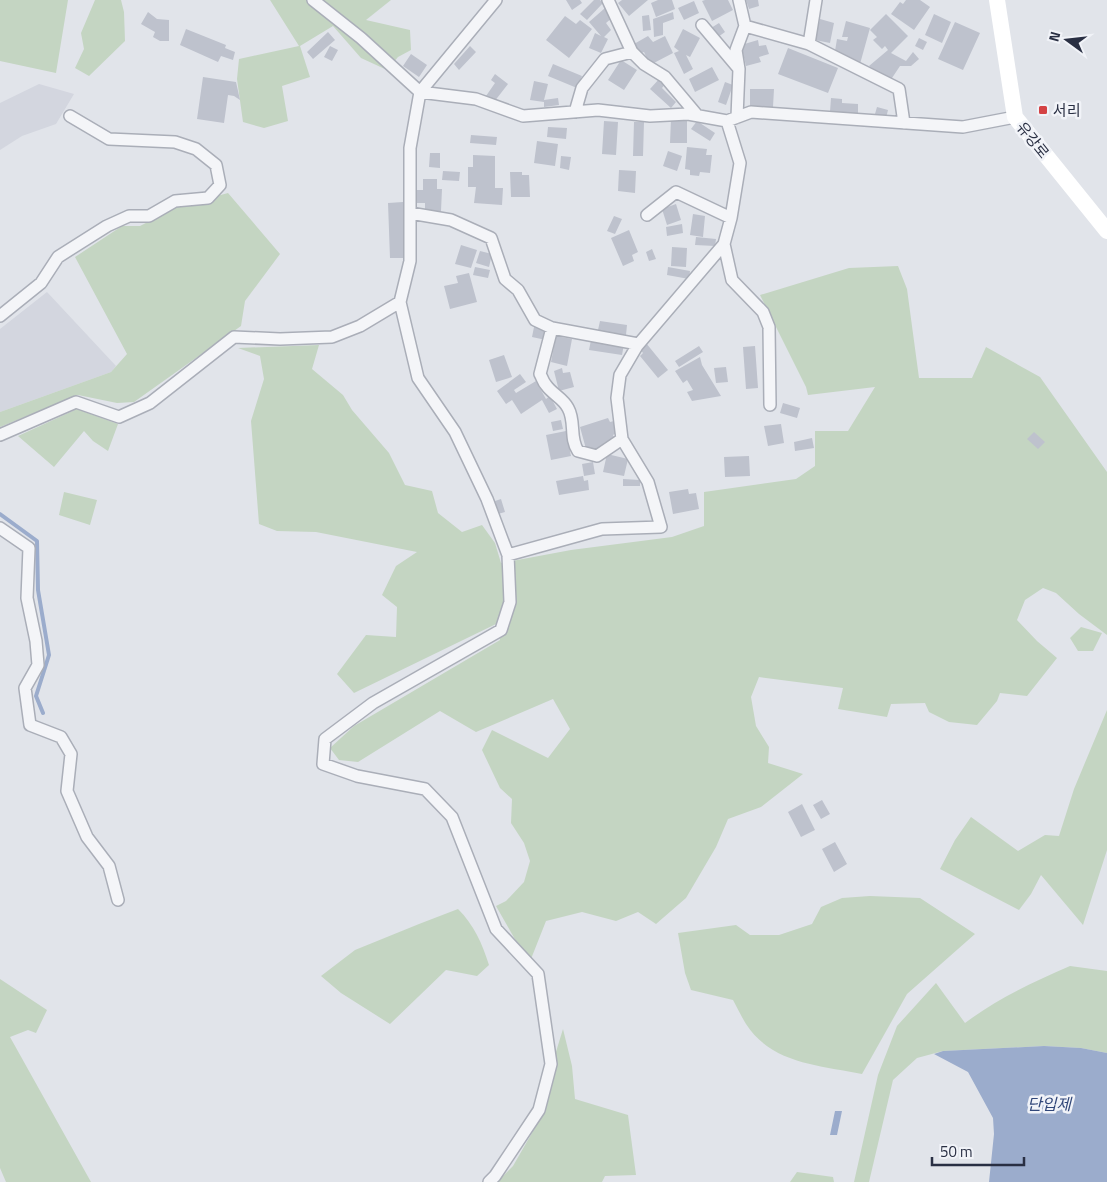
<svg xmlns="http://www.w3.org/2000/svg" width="1107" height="1182" font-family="'Titillium Web','Noto Sans KR',sans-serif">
	<rect width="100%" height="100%" fill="#e1e4ea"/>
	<path fill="#d3d6df" d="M39,84l35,10 -18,30 -34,12 -22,14v-47z
		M47,292l69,74 -5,6 -111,40v-83z"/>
	<path fill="#c4d5c2" d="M0,0h68l-12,73 -56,-12z
		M95,0h26l3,12 1,29 -36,35 -14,-8 9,-19 -3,-16z
		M270,0h121l-25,20 44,10 1,20 -13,7 -11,13 -26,-12 -28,-32 -33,20 10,31 -28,9 6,35 -24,7 -21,-6 -6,-43 2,-20 60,-13z
		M228,193l52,61 -35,47 -4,25 -107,76 -17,1 -39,-8 -78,32v-15l111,-40 16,-18 -52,-97 47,-31h18l37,-19z
		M898,266l9,23 12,89h53l14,-31 54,30 67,95v163l-28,-21 -23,-21 -13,-5 -18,12 -8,20 20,21 20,17 -30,38 -27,-3 -3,8 -20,24 -28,-3 -20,-10 -4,-9 -34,1 -4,13 -49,-8 5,-21 -84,-11 -8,20 5,29 13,21 -1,16 35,11 -42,33 -33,12 -12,28 -30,51 -30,26 -18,-12 -22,9 -34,-9 -36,9 -17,43 -33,-58 10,-5 18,-19 6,-21 -6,-18 -13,-20 1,-24 -12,-11 -18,-38 10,-20 56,28 22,-29 -17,-30 -77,33 -36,-21 -82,51 -19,-2 -9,-12 24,-22 146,-86 -4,-16 -142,69 -17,-19 29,-39 30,2 1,-30 -15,-12 14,-29 21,-14 -101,-20 -39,-1 -18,-7 -8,-103 13,-42 -4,-23 -22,-8 81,-3 -7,24 31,26 9,15 37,43 16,32 27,6 6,22 24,19 20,-7 13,18 6,20 70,-13 101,-13 32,-11v-34l92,-13 19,-13v-35h33l27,-44 -67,8 -2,-8 -46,-92 89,-27z
		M77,409l41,15 -10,27 -15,-10 -9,-10 -30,36 -36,-31z
		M64,492l33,8 -7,25 -31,-10z
		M1081,627l21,6 -9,18h-15l-8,-13z
		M1107,710v140l-24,75 -42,-50 -10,19 -12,16 -79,-41 15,-29 16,-23 47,34 27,-16 14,1 15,-47z
		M870,896l50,2 55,36 -68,60 -45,80c-43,-9 -90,-10 -116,-50 -5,-8 -9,-17 -13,-24l-42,-10 -6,-17 -7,-40 58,-8 14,10h29l33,-11 9,-17 21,-9z
		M458,909c16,16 24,34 31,56l-12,11 -31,-6 -56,54 -49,-31 -20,-17 34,-26 64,-26z
		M1070,966l37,5v82l-26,-5 -37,-2 -101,5 -26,7 -24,22 -24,102h-15l24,-107 19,-49 39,-43 29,40c32,-24 68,-41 105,-57z
		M0,979l47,31 -11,23 -8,-3 -18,7 81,145h-85l-6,-14z
		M563,1029l9,37 3,33 53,16 8,60 -31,1 -3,6h-105l16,-16 31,-54 11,-57z
		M797,1172l36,5 1,5h-44z"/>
	<path fill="#9baccc" d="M1044,1046l37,2 26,5v129h-118l5,-48 -1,-16 -25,-46 -34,-18 9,-3z
		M835,1111h7l-5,24h-7z"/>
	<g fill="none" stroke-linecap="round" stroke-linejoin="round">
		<path stroke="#9baccc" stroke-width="4" d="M0,514l37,27 1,49 11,65 -13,41 7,17"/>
	</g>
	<path fill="#bec2cd" d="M566,0h14l2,3 -10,7z
		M594,0h6l3,3 -16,17 -7,-6z
		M622,0h26l-19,16 -11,-13z
		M658,0h14l3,9 -19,8 -5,-14z
		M705,0h23l5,10 -21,11 -10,-20z
		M746,0h12l1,6 -10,3z
		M906,0h14l10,7 -16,23 -23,-16 9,-12 3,2z
		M694,1l5,12 -15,7 -6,-12z
		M605,8l8,9 -7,6 5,7 -7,7 4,2 -7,14 -12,-5 6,-15 6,3 -12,-14z
		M148,12l9,7 12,1v21h-9l-7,-4 2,-5 -14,-8z
		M673,12l1,7 -11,4v12l-9,2 -1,-18z
		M886,14l22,22 -17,17 15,8 7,-9 6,7 -8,7h-11l-10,15 -21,-15 19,-16 -3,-4 -3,3 -9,-9 4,-3 -7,-7z
		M934,14l17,8 -9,21 -17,-8z
		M649,15l2,15 -8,1 -1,-15z
		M565,16l11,8 4,-4 12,9 -23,29 -23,-18z
		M820,19l14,4 -4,20 -15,-3z
		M846,21l24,7 -10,36 -25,-13 2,-12 10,2 1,-4h-6z
		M955,22l25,11 -17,37 -25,-11z
		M719,23l6,9 -7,5 -7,-9z
		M186,29l40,16 -1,3 10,4 -2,8 -12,-4 -3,6 -38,-17z
		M683,29l17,9 -10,19 -4,-2 7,14 -9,5 -10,-21 5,-2 -5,-4z
		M328,32l7,8 -22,19 -6,-7z
		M648,36l5,6 12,-6 8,17 -23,12 -6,-13 -5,2 -5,-10z
		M919,38l8,4 -4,8 -8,-4z
		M758,40l1,6 7,-1 3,9 -10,3 2,5 -15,4 -5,-21z
		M330,46l8,4 -6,11 -8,-4z
		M470,46l6,6 -17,18 -5,-6z
		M788,48l50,20 -10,25 -50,-19z
		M411,54l16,11 -8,12 -16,-11z
		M621,60l16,10 -13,20 -16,-10z
		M553,64l29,12 -5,12 -29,-12z
		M712,67l7,13 -24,12 -6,-13z
		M495,74l13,10 -14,18 -8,-6 9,-13 -4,-3z
		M203,77l33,5 4,18 -6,-4 -6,-1 -4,28 -27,-4z
		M660,78l5,6 -3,4 14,14 -5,6 -21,-19z
		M534,81l14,3 -4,16 14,-2 1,7 -15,2v-5l-14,-2z
		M725,82l8,3 -7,20 -8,-3z
		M750,89h24l-1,18h-23z
		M831,98l11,1v4l16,1v10l-28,-2z
		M877,107l11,3 -2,8 -11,-4z
		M671,119l16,1v23h-17z
		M604,121l14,1 -2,33 -14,-1z
		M697,121l18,12 -5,8 -19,-12z
		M634,122h10l-1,34h-10z
		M548,127l19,1 -1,11 -19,-2z
		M471,135l26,2 -1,8 -26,-2z
		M537,141l21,3 -3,22 -21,-3z
		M687,147l20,2 -1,6h6l-2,18 -10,-1 -1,4 -9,-1v-5l-5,-1z
		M668,151l14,5 -5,15 -14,-5z
		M430,153h10v15l-11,-1z
		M473,155l22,1v32h8l-1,17 -28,-2 2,-16h-8v-20h5z
		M561,156l10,1 -2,13 -9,-2z
		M619,170l17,1 -1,22 -17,-2z
		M443,171l17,1 -1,9 -17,-1z
		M510,172h12v3h7l1,22h-19z
		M423,179h14v10h5l-1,22h-16v-8h-10v-13h8z
		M403,202l2,56h-15l-2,-55z
		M676,204l5,16 -14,5 -5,-16z
		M693,214l12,2 -2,21 -13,-2z
		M614,216l8,3 -7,15 -8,-3z
		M682,224l1,9 -16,3 -1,-9z
		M629,230l9,22 -6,3 2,6 -11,5 -12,-28z
		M696,237l20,2 -1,7 -20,-1z
		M461,245l16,5 -6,18 -16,-4z
		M672,247l15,1 -1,19 -15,-1z
		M652,249l4,10 -7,2 -3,-9z
		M480,251l12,3 -3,13 -13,-4z
		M475,267l15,3 -2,8 -15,-3z
		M668,267l22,4 -1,8 -22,-4z
		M469,273l8,29 -27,7 -6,-23 14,-3 -2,-7z
		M600,321l27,4 -1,10 -28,-5z
		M534,327l14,2 -2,11 -14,-3z
		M556,336l16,3 -5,27 -16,-4z
		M591,340l33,4 -2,11 -33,-5z
		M646,343l22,27 -10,8 -18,-22 3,-3 -4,-5z
		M699,346l4,6 -24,15 -4,-6z
		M755,346l3,42 -12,1 -3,-42z
		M504,355l8,22 -16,5 -7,-22z
		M700,357l2,8 19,31 -29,5 -5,-9 6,-2 -6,-10 -4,3 -8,-12z
		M726,367l2,15 -12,1 -2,-15z
		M562,368l1,5 7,-1 4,15 -15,4 -5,-20z
		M520,374l6,8 -12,8 2,3 20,-12 10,18 4,-3 7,13 -8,4 -7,-13 -21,14 -9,-14 -6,4 -9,-13z
		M783,403l17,5 -3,10 -17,-5z
		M608,418l2,4 4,-1 4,11 -5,3 2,5 -11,3 1,3 -8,5 -11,-2 -6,-22z
		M561,420l2,9 -10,2 -2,-9z
		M781,424l3,19 -16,3 -4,-20z
		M566,431l5,25 -20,4 -5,-25z
		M1034,432l11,10 -7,7 -11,-10z
		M812,438l2,10 -19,3 -1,-9z
		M607,454l21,5 -4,17 -21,-4z
		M749,456l1,20 -25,1 -1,-20z
		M593,462l2,12 -11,2 -2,-12z
		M583,476l1,5 4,-1 1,10 -30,5 -3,-14z
		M623,479l17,1v6h-17z
		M688,489l1,5 7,-1 3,16 -26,5 -4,-22z
		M501,499l4,13 -7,2 -3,-13z
		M822,800l8,14 -9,5 -8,-14z
		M802,804l13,26 -14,7 -13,-25z
		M835,842l12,22 -13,8 -12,-23z"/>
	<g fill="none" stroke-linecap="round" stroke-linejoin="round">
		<defs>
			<path id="minor" d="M313,0l48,38 59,54 56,7 47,17 75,-6 52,6 38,-2 39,7 24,-9 212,15 52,-10
				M496,0l-76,92 -10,56v65l41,7 40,18 14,41 13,11 17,30 17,8 86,16
				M608,0l24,52 12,12 21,13 32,38
				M739,0l6,26 -9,24 3,19
				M816,0l-7,44 90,45 5,34
				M702,25l37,44 -2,48
				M745,26l64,18
				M575,112l7,-24 23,-29 27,-7
				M727,121l13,42 -9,55 -7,26 8,36 31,32 6,15 1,78
				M410,213v48l-10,41 18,76 37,54 32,67 21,56 94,-26 59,-2 -13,-45 -26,-43
				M647,215l29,-23 55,26
				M0,316l41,-33 17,-26 49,-31 22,-10h20l26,-15 33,-3 12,-13 -4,-20 -20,-16 -21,-7 -66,-3 -39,-23
				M552,328l-12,46c2,3 3,8 6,11 6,9 17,13 22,23 8,14 1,30 10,43l19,5 25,-17 -5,-41 3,-23 17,-29 87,-102
				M0,435l76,-33 43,15 31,-14 84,-66 46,2 52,-2 28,-11 40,-24
				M0,528l29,20 -2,50 9,43 2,24 -13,23 5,37 31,12 10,17 -4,37 20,46 22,29 9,34
				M489,1182l6,-6 44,-66 12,-46 -13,-90 -42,-45 -44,-112 -27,-28 -68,-13 -34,-12 2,-25 48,-36 128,-73 9,-28 -2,-47"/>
		</defs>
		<use href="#minor" stroke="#aaaeb8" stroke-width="14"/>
		<use href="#minor" stroke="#f4f5f8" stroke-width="11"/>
		<path stroke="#fff" stroke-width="16" d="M997,0l18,117 92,114"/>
	</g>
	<rect fill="#d44244" stroke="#f1f3f8" stroke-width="2" x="1038" y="105" width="10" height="10" rx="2.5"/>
	<g text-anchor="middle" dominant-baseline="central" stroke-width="5" stroke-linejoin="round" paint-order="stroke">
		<g font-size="15" fill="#292f43" stroke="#f1f3f8" text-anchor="start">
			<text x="1053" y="110">서리</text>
		</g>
		<g font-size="15" fill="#292f43" stroke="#f1f3f8">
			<text transform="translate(1033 140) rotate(51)">유강로</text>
		</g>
		<g font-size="16" font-style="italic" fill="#314779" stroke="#f1f3f8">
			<text x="1049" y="1104">단입제</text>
		</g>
	</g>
	<g transform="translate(1067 40) rotate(285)" stroke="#f1f3f8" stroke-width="4" paint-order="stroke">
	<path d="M0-4L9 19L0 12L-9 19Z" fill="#292f43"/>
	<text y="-8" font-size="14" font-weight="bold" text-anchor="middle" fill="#292f43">N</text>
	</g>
	<path d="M932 1157v8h92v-8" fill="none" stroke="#292f43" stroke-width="2.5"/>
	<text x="940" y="1157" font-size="15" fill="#292f43" stroke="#f1f3f8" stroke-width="4" paint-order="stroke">50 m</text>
</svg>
